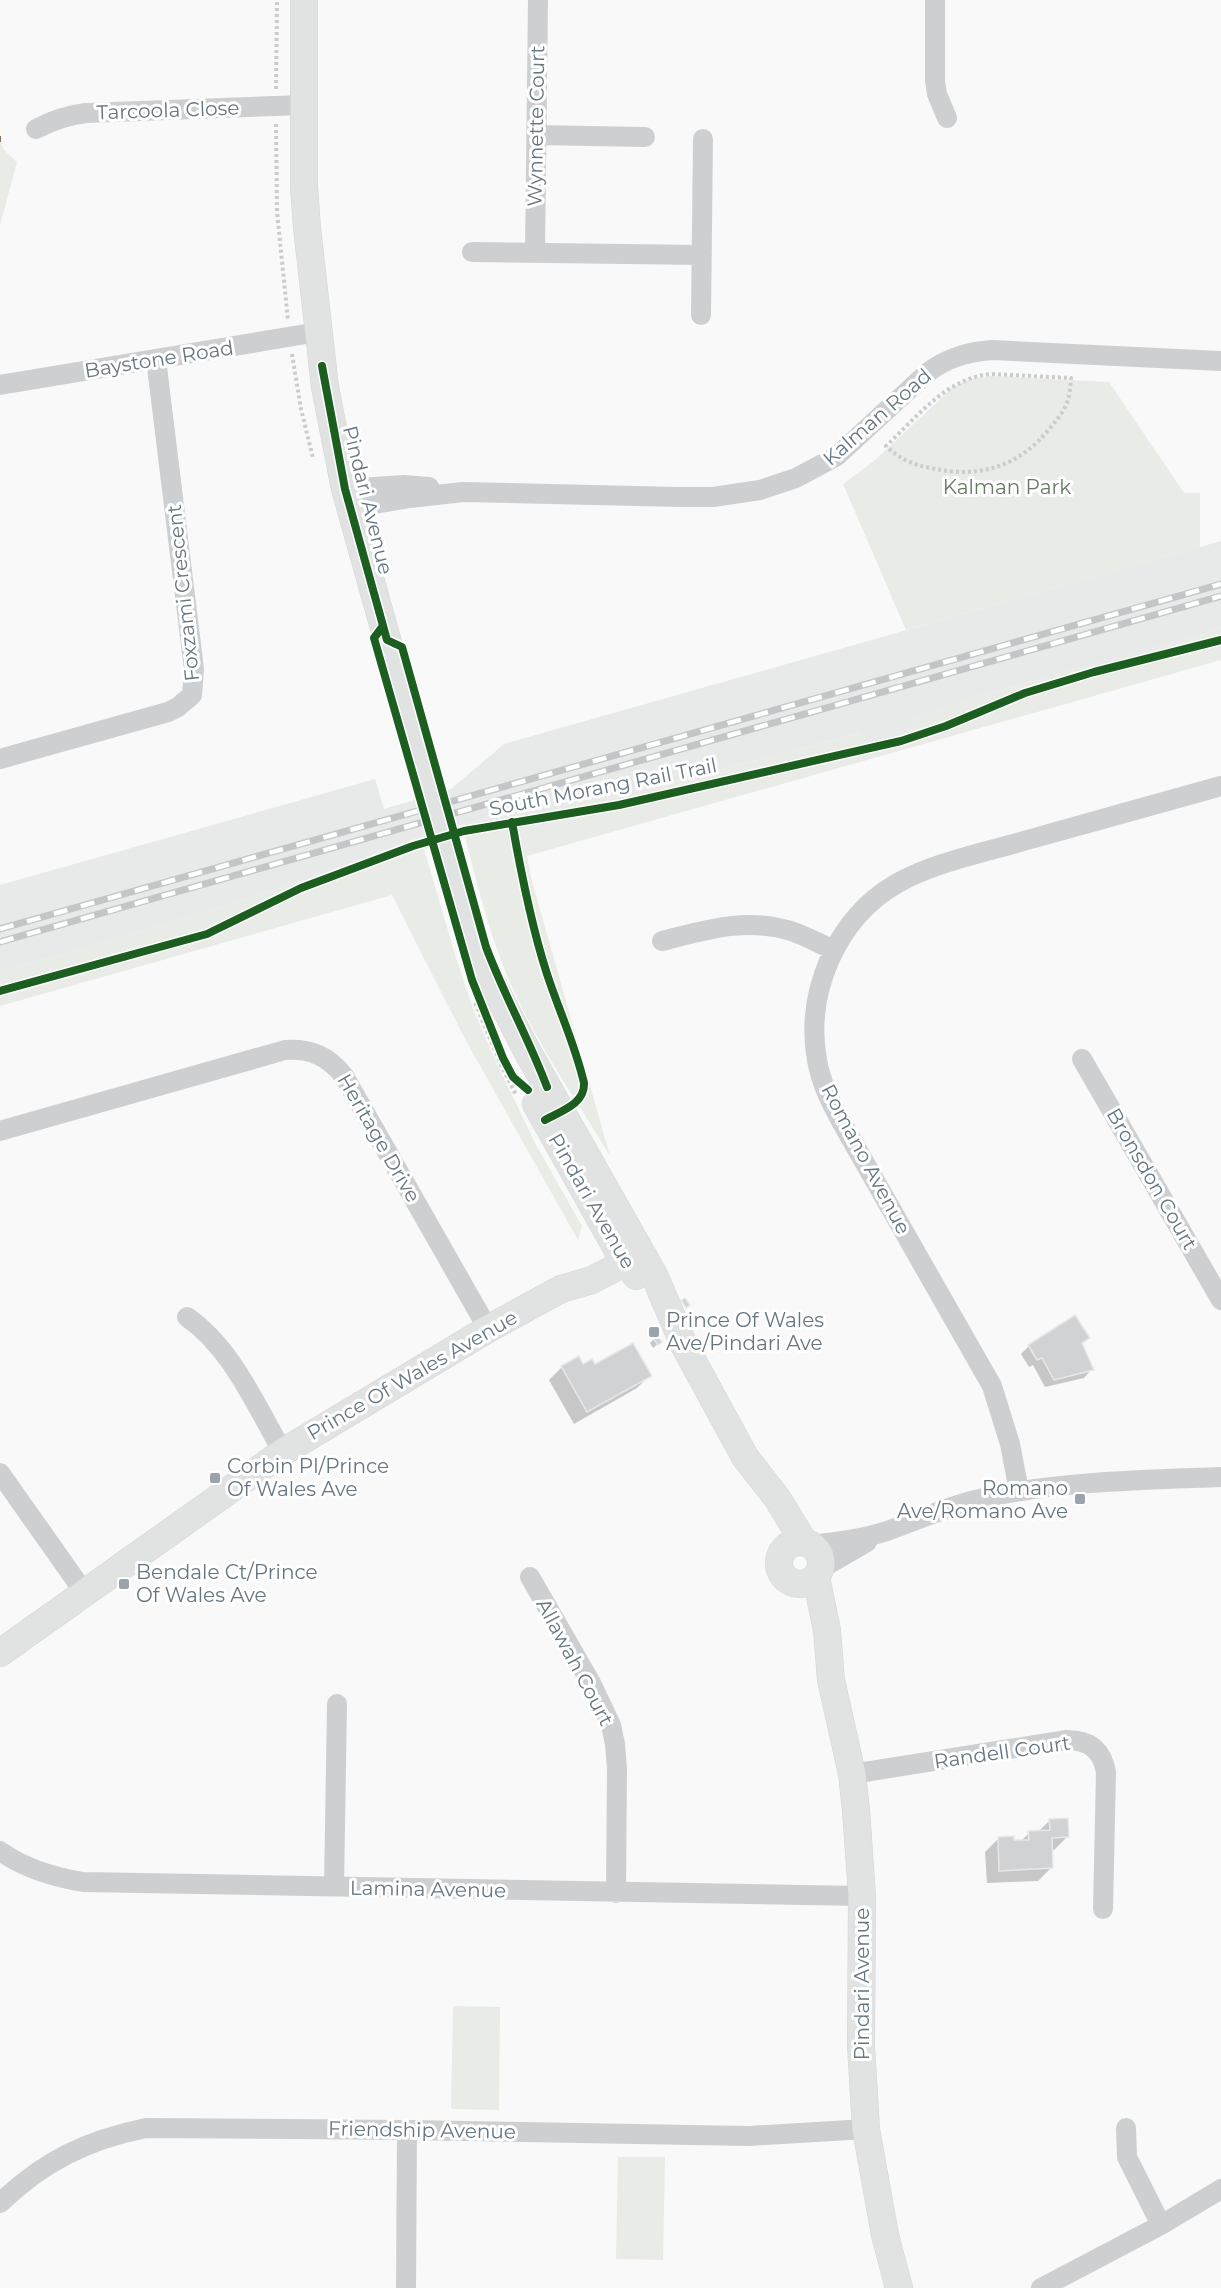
<svg xmlns="http://www.w3.org/2000/svg" width="1221" height="2288" font-family="Montserrat,sans-serif">
	<rect width="100%" height="100%" fill="#f9f9f9"/>
	<path fill="#e8e9e9" d="M1221,541v85l-23,10 -224,61 -61,22 2,13 -50,13 -4,-12 -239,62 -146,26 -58,16 -75,29 -112,38 -146,44 -85,23v-86l375,-106 9,30 67,-20 53,-45z"/>
	<path fill="#e8ebe6" d="M0,141l4,9 13,12 -17,63z
		M992,376l117,6 75,111h16v54l-294,83 -63,-146 31,-23 78,-73 19,-9z
		M1221,626v34l-694,196 4,22 79,278c-36,-60 -77,-118 -104,-183 -18,-44 -29,-90 -41,-136l-41,12 32,109 18,53 23,53 39,81 46,81 -4,14 -113,-201 -73,-144 -392,111v-35l85,-23 146,-44 112,-38 75,-29 58,-16 146,-26 240,-62 4,12 48,-13 -1,-13 61,-22 224,-61z
		M453,2006l47,1 -1,103 -48,-1z
		M618,2157h47l-2,103 -47,-1z"/>
	<path fill="#0003" d="M1088,1338l-7,7 11,24 -8,9 -39,9 -12,-22 -4,2 -8,-13 8,-8z
		M654,1339l6,3 -7,6 -3,-5z
		M578,1358l5,8 67,9 -13,13 -63,36 -25,-44 13,-13z
		M1050,1820l17,17 -13,13h-3v18l-13,13 -51,2 -2,-31 13,-13 22,3 9,-9 9,-1z"/>
	<path fill="#d0d2d3" stroke="#e8e8e8" stroke-width="1.5" d="M685,1298l5,7 -4,3 -5,-8z
		M1075,1315l15,23 -8,5 12,27 -40,10 -12,-22 -5,2 -9,-15z
		M657,1335l5,7 -4,3 -5,-7z
		M633,1343l19,33 -65,36 -26,-46 18,-10 4,8 9,-5 3,5z
		M1068,1818l1,19 -17,1 1,30 -54,3 -1,-34 16,-1v4h15l-1,-9 22,-1 -1,-11z"/>
	<g fill="none" stroke-linecap="round" stroke-linejoin="round">
		<defs>
			<path id="secondary" d="M304,0v187l3,41 18,159 20,102 83,296
				M444,843l36,123
				M475,950l51,99 129,228 29,68 61,112 32,41 27,44
				M536,1104l81,145 19,27
				M779 1563a21 21 0 1 1 42 0a21 21 0 1 1-42 0Z
				M816,1577l11,53 4,50 21,94 4,36 6,86 -1,150 5,83 19,106 14,53
				M0,1653l283,-201 205,-123 73,-40 31,-9 34,-18 12,-16"/>
		</defs>
		<use href="#secondary" stroke="#d5d6d7" stroke-width="28"/>
		<path stroke="#cbcccd" stroke-width="4" stroke-dasharray="3 3" stroke-linecap="butt" d="M276,89l1,-89
			M276,124l1,88 11,108
			M292,354l9,55 12,49
			M992,374l79,4c-1,9 -1,19 -5,27 -4,9 -10,16 -16,23 -31,39 -71,51 -119,40 -17,-3 -32,-9 -45,-22 31,-29 61,-69 106,-72z
			M475,1003l26,62 15,30"/>
		<path stroke="#cecfd0" stroke-width="20" d="M935,0v81l2,13 10,24
			M36,129c17,-9 32,-14 50,-16l217,-8
			M536,135l109,2
			M472,252l230,3
			M535,252l3,-252
			M701,315l2,-176
			M0,385l318,-53
			M345,489l59,-4 25,2
			M350,508l60,-10 53,-6 216,5h34l47,-7 36,-12 41,-22 90,-83c20,-15 40,-21 65,-23l229,11
			M0,759l168,-47 10,-5 14,-12 2,-26 -38,-310
			M662,941c44,-11 84,-24 129,-10 15,5 29,13 43,19
			M1082,1059l139,241
			M0,1131l285,-81c25,-2 43,6 59,26l144,253
			M187,1317c45,31 69,89 96,135
			M0,1473l84,119
			M1019,1491l-9,-47 -18,-58 -150,-263c-11,-20 -21,-40 -25,-63 -12,-67 19,-141 79,-176 37,-21 82,-30 124,-42 67,-19 134,-37 201,-56
			M811,1545c25,-3 52,-6 76,-14 34,-12 66,-27 101,-34 76,-16 155,-17 233,-20
			M820,1569l47,-27
			M530,1577l61,106 20,42 4,19 2,25 -1,124
			M852,1774l215,-34c22,0 35,10 39,32l-3,137
			M0,1851c25,18 53,26 83,31l779,14
			M334,1887l3,-183
			M1126,2128l1,29 34,68
			M0,2203c44,-42 87,-63 146,-75l261,2 342,6 117,-7
			M406,2288l1,-158
			M1041,2288l120,-63 60,-36"/>
		<use href="#secondary" stroke="#e1e2e2" stroke-width="27"/>
		<defs>
			<path id="rail" d="M0,929l1221,-345
				M0,942l1221,-346"/>
		</defs>
		<use href="#rail" stroke="#c3c5c6" stroke-width="7"/>
		<use href="#rail" stroke="#fff" stroke-width="4.5" stroke-dasharray="14" stroke-linecap="butt"/>
		<defs>
			<path id="secondary-bridge" d="M428,785l16,58"/>
		</defs>
		<use href="#secondary-bridge" stroke="#d5d6d7" stroke-width="28" stroke-linecap="butt"/>
		<use href="#secondary-bridge" stroke="#e1e2e2" stroke-width="27"/>
		<path stroke="#8d6e63" stroke-width="6" stroke-dasharray="12 6" stroke-linecap="butt" d="M0,139h1"/>
		<defs>
			<path id="cycleway" d="M322,366l23,123 42,151 15,7 84,300c18,48 43,92 61,140
				M383,626l-9,12 98,342 31,78 10,19 15,13
				M512,822c9,51 19,103 35,152 12,37 28,70 37,109 1,21 -23,28 -39,37
				M0,991l207,-57 94,-46 112,-42 51,-15 155,-26 282,-64 45,-15 79,-33 69,-21 127,-32"/>
		</defs>
		<use href="#cycleway" stroke="#fff" stroke-width="11"/>
		<use href="#cycleway" stroke="#1b5e20" stroke-width="8"/>
	</g>
	<g fill="#99a4ac" stroke="#fff" stroke-width="2">
		<rect x="648" y="1326" width="12" height="12" rx="3"/>
		<rect x="209" y="1472" width="12" height="12" rx="3"/>
		<rect x="1074" y="1493" width="12" height="12" rx="3"/>
		<rect x="118" y="1578" width="12" height="12" rx="3"/>
	</g>
	<g text-anchor="middle" dominant-baseline="central" stroke-width="6" stroke-linejoin="round" paint-order="stroke">
		<g font-size="20" fill="#657683" stroke="#fff">
			<text transform="translate(168 110) rotate(-2)">Tarcoola Close</text>
			<text transform="translate(536 126) rotate(-89)">Wynnette Court</text>
			<text transform="translate(159 359) rotate(-9)">Baystone Road</text>
			<text transform="translate(877 417) rotate(-41)">Kalman Road</text>
			<text transform="translate(368 500) rotate(76)">Pindari Avenue</text>
			<text transform="translate(183 593) rotate(-96)">Foxzami Crescent</text>
			<text transform="translate(603 787) rotate(-11)">South Morang Rail Trail</text>
			<text transform="translate(379 1138) rotate(60)">Heritage Drive</text>
			<text transform="translate(866 1159) rotate(62)">Romano Avenue</text>
			<text transform="translate(1152 1179) rotate(60)">Bronsdon Court</text>
			<text transform="translate(592 1201) rotate(60)">Pindari Avenue</text>
			<text transform="translate(412 1375) rotate(-30)">Prince Of Wales Avenue</text>
			<text transform="translate(575 1662) rotate(62)">Allawah Court</text>
			<text transform="translate(1002 1752) rotate(-8)">Randell Court</text>
			<text transform="translate(428 1889) rotate(1)">Lamina Avenue</text>
			<text transform="translate(862 1984) rotate(-90)">Pindari Avenue</text>
			<text transform="translate(422 2130) rotate(1)">Friendship Avenue</text>
		</g>
		<g font-size="20" fill="#687a64" stroke="#fff">
			<text x="1007" y="487">Kalman Park</text>
		</g>
		<g font-size="20" fill="#657683" stroke="#fff" text-anchor="start">
			<text x="666" y="1320">Prince Of Wales<tspan x="666" dy="23">Ave/Pindari Ave</tspan></text>
			<text x="227" y="1466">Corbin Pl/Prince<tspan x="227" dy="23">Of Wales Ave</tspan></text>
			<text x="1068" y="1488" text-anchor="end">Romano<tspan x="1068" dy="23">Ave/Romano Ave</tspan></text>
			<text x="136" y="1572">Bendale Ct/Prince<tspan x="136" dy="23">Of Wales Ave</tspan></text>
		</g>
	</g>
</svg>
